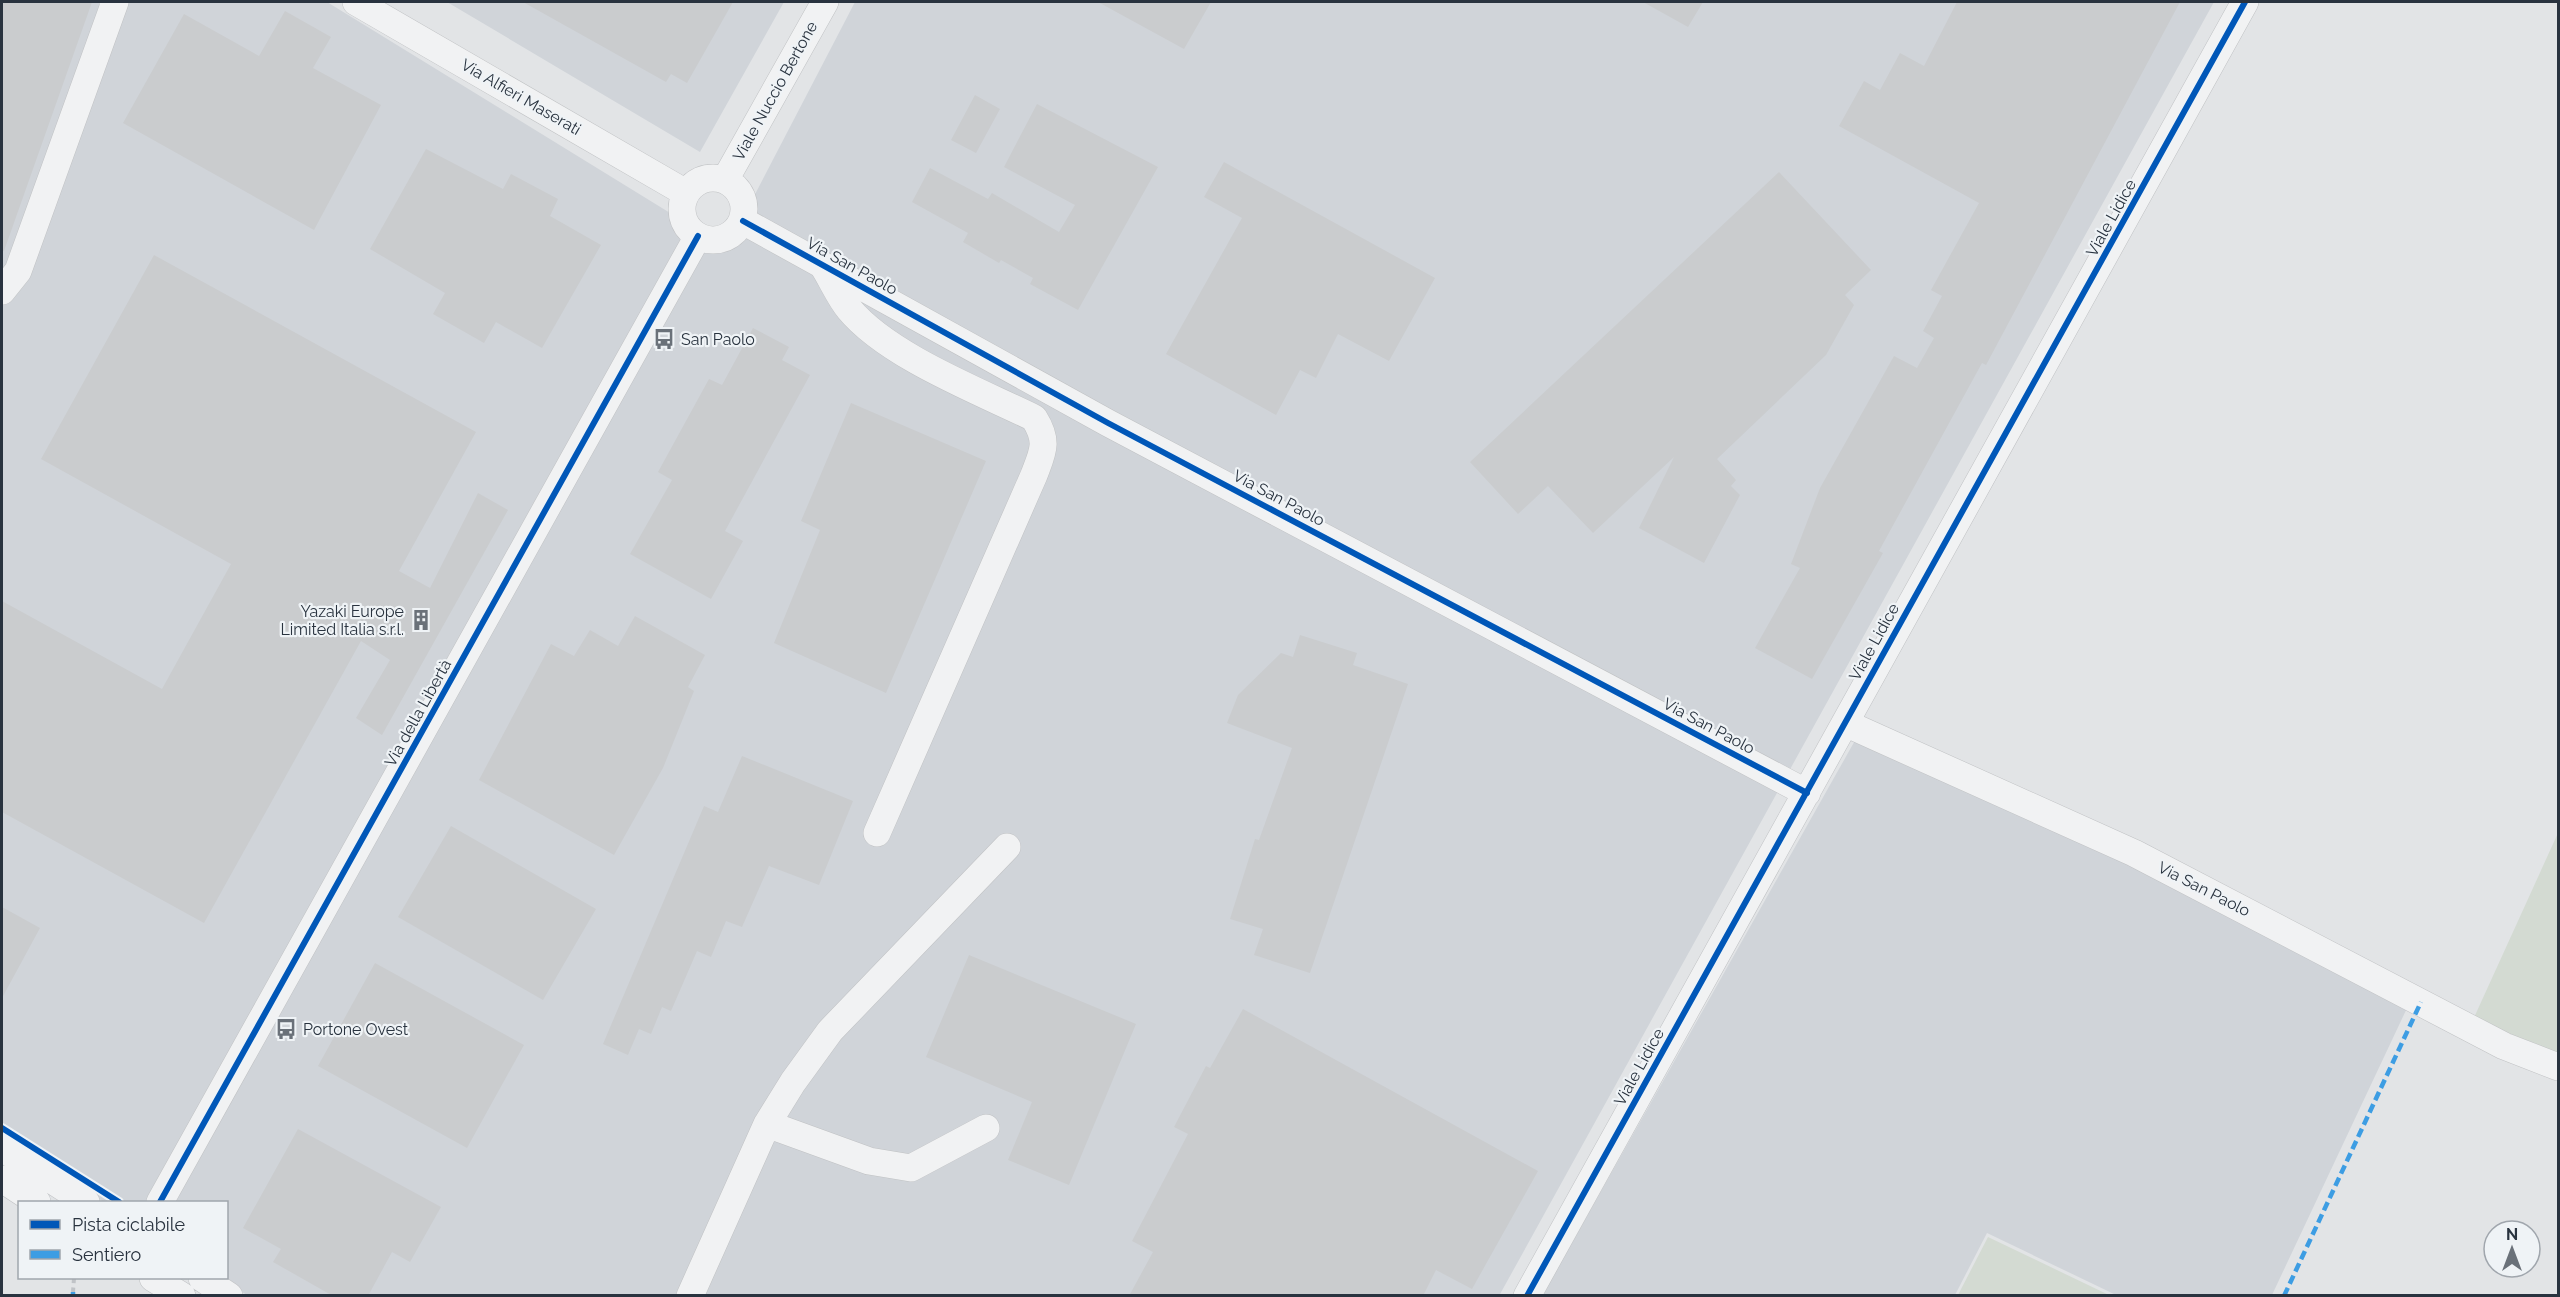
<svg xmlns="http://www.w3.org/2000/svg" width="2560" height="1297" font-family="Raleway,sans-serif">
	<rect width="100%" height="100%" fill="#e2e4e6"/>
	<path fill="#d0d4d9" d="M2,2h325l400,246 128,-246h1359l-715,1294 -1252,-1 -28,-17h7v-76h-122l-102,-66z
		M447,2h337l-84,150z
		M1857,737l281,131 270,138 -136,289h-156l-129,-62 -32,62 -413,1z"/>
	<path fill="#d3dad2" d="M2558,833v227l-86,-38z
		M1988,1237l121,58h-151z"/>
	<path fill="#caccce" d="M2,2h90l-88,249 -2,-1z
		M523,2h210l-46,81 -16,-9 -5,8z
		M1098,2h113l-27,47z
		M1643,2h60l-15,25z
		M1957,2h223l-194,363 -4,-2 -103,188 4,2 -71,126 -57,-31 45,-80 -9,-4 29,-76 74,-132 23,12 17,-30 -11,-7 19,-35 -11,-6 48,-87 -140,-77 25,-45 16,9 20,-37 24,13z
		M285,11l46,26 -18,31 68,37 -67,125 -191,-107 61,-109 75,42z
		M975,95l25,14 -24,44 -25,-13z
		M1037,104l121,63 -80,143 -48,-26 3,-6 -32,-18 -2,3 -36,-21 5,-9 -56,-31 18,-34 58,31 4,-6 67,39 16,-27 -71,-38z
		M426,149l77,40 8,-15 47,25 -8,17 51,29 -59,103 -46,-26 -12,21 -51,-29 12,-21 -75,-44z
		M1224,162l211,116 -46,83 -51,-27 -22,44 -16,-8 -24,45 -110,-61 76,-136 -38,-21z
		M1779,172l92,98 -26,25 9,10 -28,50 -109,104 19,21 -5,6 9,9 -36,68 -65,-35 35,-71 -81,76 -45,-47 -30,28 -48,-52z
		M154,255l322,177 -77,139 31,17 48,-95 30,17 -126,225 -26,-17 34,-58 -29,-19 -157,282 -202,-111v-211l160,88 69,-125 -190,-105z
		M753,328l36,19 -7,13 28,15 -85,156 18,10 -32,58 -81,-45 42,-74 -14,-8 51,-93 13,6z
		M851,403l135,58 -100,232 -112,-50 46,-113 -19,-9z
		M635,616l70,39 -17,32 6,4 -31,77 -49,87 -135,-75 72,-136 23,12 16,-26 28,16z
		M1300,635l57,18 -4,12 55,19 -98,289 -56,-18 9,-26 -33,-10 25,-80 4,1 33,-92 -65,-25 11,-28 43,-42 12,4z
		M742,756l111,45 -34,84 -50,-19 -27,61 -16,-6 -15,36 -14,-6 -26,60 -9,-4 -11,27 -12,-5 -11,26 -25,-11 101,-238 14,6z
		M451,826l145,83 -53,91 -145,-83z
		M2,907l38,21 -38,70z
		M969,955l167,69 -67,161 -61,-25 24,-58 -106,-45z
		M375,963l149,82 -57,103 -149,-82z
		M1243,1009l295,162 -66,118 -36,-19 -13,26h-294l24,-44 -21,-11 56,-107 -14,-7 32,-61 4,2z
		M298,1129l143,78 -31,55 -18,-10 -24,44h-35l-60,-34 8,-13 -38,-21z"/>
	<g fill="none" stroke-linecap="round" stroke-linejoin="round">
		<defs>
			<path id="minor" d="M356,2l330,191
				M682 209a31 31 0 1 1 62 0a31 31 0 1 1-62 0Z
				M725,180l100,-178
				M743,221l365,202 699,370
				M823,266c9,14 16,31 26,43 39,47 130,82 185,109 15,24 9,33 0,57l-157,358
				M2,291l16,-20 97,-269h-2
				M1845,723l289,130 370,193 54,21
				M767,1124l102,37 42,7 75,-40
				M2,1148l84,54
				M2,1179l35,23
				M160,1202l538,-966
				M153,1278l29,18
				M202,1278l27,18
				M690,1296l77,-172 26,-42 37,-51 177,-184
				M1527,1296l718,-1294"/>
		</defs>
		<use href="#minor" stroke="#c0c2c4" stroke-width="28"/>
		<path stroke="#c0c3c7" stroke-width="4" stroke-dasharray="4.5 4.5" stroke-linecap="butt" d="M73,1292l1,-14"/>
		<use href="#minor" stroke="#f1f2f3" stroke-width="27"/>
		<path stroke="#3d9de3" stroke-width="4.5" stroke-dasharray="9 4.5" stroke-linecap="butt" d="M73,1296v-4
			M2284,1296l137,-294"/>
		<defs>
			<path id="cycleway" d="M743,221l365,202 699,370
				M2,1128l117,74
				M160,1202l538,-966
				M1527,1296l718,-1294"/>
		</defs>
		<use href="#cycleway" stroke="#eff3f6" stroke-width="10"/>
		<use href="#cycleway" stroke="#0057b8" stroke-width="6"/>
	</g>
	<defs>
		<symbol id="bus-bare" viewBox="-9 -9 18 18"><path d="M-5-6H5V4H4V6H2V4H-2V6H-4V4H-5ZM-3.5-4V0h7V-4ZM-3.5 1.2v1.5H-2V1.2ZM2 1.2v1.5H3.5V1.2Z" fill="#6a7179" stroke="#eff3f6" stroke-width="2.5" paint-order="stroke"/></symbol>
		<symbol id="building-bare" viewBox="-9 -9 18 18"><path d="M-4-6H4V6H1V3H-1V6H-4ZM-2.5-4.3h1.7v1.8h-1.7ZM.8-4.3h1.7v1.8H.8ZM-2.5-1h1.7V.8h-1.7ZM.8-1h1.7V.8H.8Z" fill="#6a7179" stroke="#eff3f6" stroke-width="2.5" paint-order="stroke"/></symbol>
	</defs>
	<g fill-rule="evenodd">
		<use href="#bus-bare" x="649" y="324" width="30" height="30"/>
		<use href="#building-bare" x="406" y="605" width="30" height="30"/>
		<use href="#bus-bare" x="271" y="1014" width="30" height="30"/>
	</g>
	<g text-anchor="middle" dominant-baseline="central" stroke-width="4.5" stroke-linejoin="round" paint-order="stroke">
		<g font-size="16" fill="#29333f" stroke="#eff3f6">
			<text transform="translate(775 91) rotate(-61)">Viale Nuccio Bertone</text>
			<text transform="translate(521 97) rotate(30)">Via Alfieri Maserati</text>
			<text transform="translate(2111 218) rotate(-61)">Viale Lidice</text>
			<text transform="translate(852 266) rotate(29)">Via San Paolo</text>
			<text transform="translate(1279 498) rotate(28)">Via San Paolo</text>
			<text transform="translate(1874 642) rotate(-61)">Viale Lidice</text>
			<text transform="translate(418 713) rotate(-61)">Via della Libertà</text>
			<text transform="translate(1709 726) rotate(28)">Via San Paolo</text>
			<text transform="translate(2204 889) rotate(27)">Via San Paolo</text>
			<text transform="translate(1639 1067) rotate(-61)">Viale Lidice</text>
		</g>
		<g font-size="16" fill="#29333f" stroke="#eff3f6" text-anchor="start">
			<text x="681" y="339">San Paolo</text>
			<text x="404" y="611" text-anchor="end">Yazaki Europe<tspan x="404" dy="18">Limited Italia s.r.l.</tspan></text>
			<text x="303" y="1029">Portone Ovest</text>
		</g>
	</g>
	<rect width="2560" height="1297" fill="none" stroke="#29333f" stroke-width="6"/>
	<rect x="18" y="1201" width="210" height="78" fill="#eff3f6" stroke="#a0a6ad" stroke-width="1.5"/>
	<rect x="30" y="1220" width="30" height="9" fill="#0057b8" stroke="#a0a6ad" stroke-width="1.5"/>
	<text x="72" y="1231" font-size="18" fill="#29333f">Pista ciclabile</text>
	<rect x="30" y="1250" width="30" height="9" fill="#3d9de3" stroke="#a0a6ad" stroke-width="1.5"/>
	<text x="72" y="1261" font-size="18" fill="#29333f">Sentiero</text>
	<g transform="translate(2512 1249)"><circle r="28" fill="#eff3f6" stroke="#a0a6ad" stroke-width="1.5"/>
	<path d="M0-4.5L10 22L0 15L-10 22Z" fill="#6a7179"/>
	<text y="-9" font-size="16" font-weight="bold" text-anchor="middle" fill="#29333f">N</text>
	</g>
</svg>
